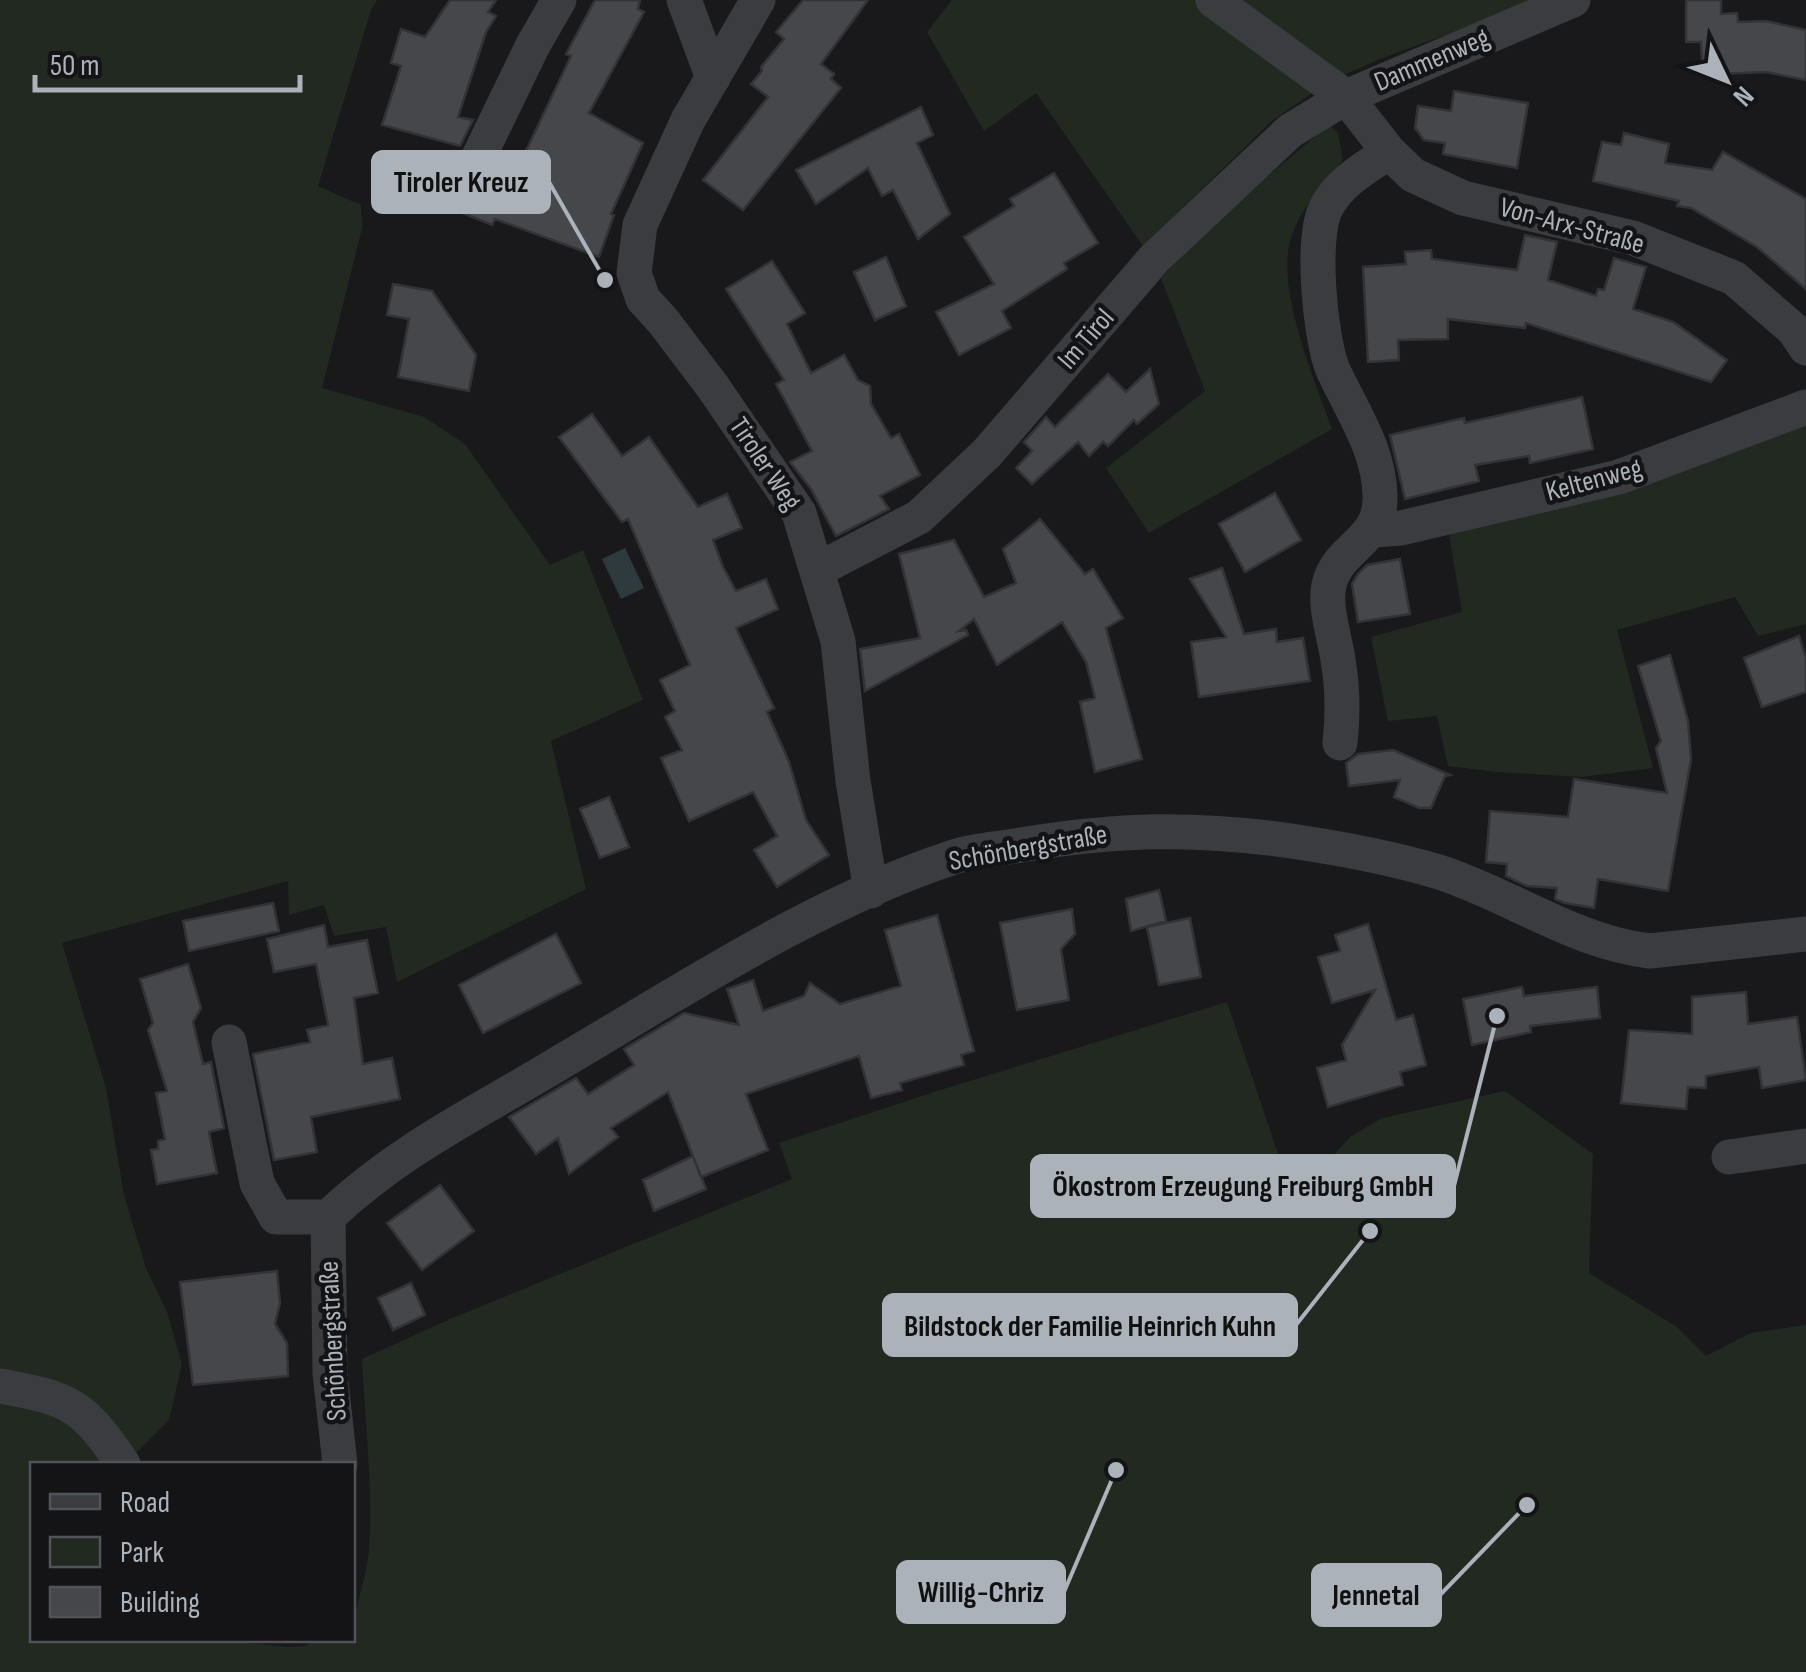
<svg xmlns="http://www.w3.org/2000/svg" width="1806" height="1672" font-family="'Sofia Sans Condensed',sans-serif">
	<rect width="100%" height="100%" fill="#19191b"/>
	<path fill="#212921" d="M0,0h377l-6,10 -53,176 43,19 1,23 -40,160 102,29 41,27 85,121 33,-15 60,150 -92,41 35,148 -189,93 -11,-55 -52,9 -10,-31 -35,10 -1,-34 -226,62 44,145 18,107 22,73 21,44 15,52 -13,56 -44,44h-93v176h183l74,7 16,-1 11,-6h36c1,-33 15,-59 17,-92 4,-62 -4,-127 -7,-189l88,-40 342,-140 -13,-36 155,-51 293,-90 66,197 57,-62 32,-19 123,-27 88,63 -4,119 88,54 29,29 45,-23 55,-8v347h-1806z
		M952,0h589l-161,59 -52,23 -56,39 -129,125 -107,-153 -52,38 -57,-99z
		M1329,125l9,8 5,27c-19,23 -43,49 -52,78 -16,50 24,143 41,191l-183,104 -43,-65 99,-77 -44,-113 66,-68z
		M1806,417v207l-48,12 -23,-39 -118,33 36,138 -71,9 -85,-5 -49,-6 -11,-50 -49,5 -17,-84 91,-25 -13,-77z"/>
	<path fill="#2f3a3f" d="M625,548l19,40 -23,11 -19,-40z"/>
	<path fill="#46474b" stroke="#333337" stroke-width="2.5" d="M450,0h46l-8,12 8,4 -10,16 -28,85 15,3 -13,26 -78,-21 19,-59 -10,-3 10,-34 24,8z
		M595,0h45l-2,9 6,3 -55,101 54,30 -32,71 3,1 -15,42 -104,-38 -3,6 -29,-12 6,-15 13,-4 8,-13 18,8 63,-133 -5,-2z
		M803,0h65l-47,64 13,10 -3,5 10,9 -98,122 -40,-30 65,-83 -17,-13 11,-13 -1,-4 23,-28 -8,-7z
		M1686,0h35v14l16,-1 1,9 28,-1 40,9v50l-40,-8 -46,2v-14l-18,1 -1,-19h-15z
		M1454,91l74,12 -11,65 -74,-14 2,-11 -21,-3 -9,-12 3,-22 33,5z
		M921,107l12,28 -16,8 33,71 -32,25 -25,-49 -11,6 -14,-28 -52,36 -20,-34z
		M1624,133l45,11 -4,19 47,7 11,-18 83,47v90l-49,-42 -66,-39 -14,-2 2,-5 -86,-20 9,-39 19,3z
		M1054,173l44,70 -34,20 3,6 -65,42 9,17 -52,27 -23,-43 58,-28 -30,-47 50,-31 -4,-7z
		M1525,235l32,7 -9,38 48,16 2,-7 6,1 10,-32 32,9 -13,42 40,13 54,38 -16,22 -185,-59 -1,5 -77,-9v20l-50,1 1,20 -31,2 -5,-95 43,-3 -1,-12 26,-2 1,9 85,11z
		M886,257l20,49 -31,14 -21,-48z
		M772,261l33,52 -18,11 24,49 33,-18 14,25 12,6 1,18 20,34 8,-4 21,41 -40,21 9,13 -53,27 -25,-47 -21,-27 22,-11 -36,-67 8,-4 -58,-91z
		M393,284l39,7 44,64 -7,36 -71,-14 11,-58 -22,-4z
		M1150,369l9,35 -22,20 -3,-4 -26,26 -5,-4 -14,14 -11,-14 -46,42 -16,-16 16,-17 -8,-9 22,-25 9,10 53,-53 18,18z
		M1582,397l11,52 -63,14 -1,-7 -54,9 4,16 -74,18 -15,-64 74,-17 1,5z
		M592,414l30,42 27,-19 49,70 29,-13 15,34 -29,12 10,27 13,24 30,-12 12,30 -42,19 38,80 -7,4 22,50 17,58 23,35 -52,32 -23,-37 23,-14 -24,-44 -64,29 -28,-63 21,-8 -17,-33 10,-6 -15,-31 30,-15 -62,-146 -6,3 -63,-85z
		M1275,493l26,47 -56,32 -26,-48z
		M1040,519l45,55 8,-5 30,49 -17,10 36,131 -47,13 -15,-70 15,-4 -9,-36 -24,-40 -65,43 -23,-46 -15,12 7,-1 2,5 -103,56 -5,-42 60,-11 -21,-84 55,-14 30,57 32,-14 -13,-34z
		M1400,559l10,55 -52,8 -6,-38 6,-10 9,-9z
		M1222,568l22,66 32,-5 1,13 26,-4 7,43 -111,16 -8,-55 35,-5 -36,-58z
		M1799,636l7,22v34l-44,15 -18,-49z
		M1670,655l18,66 3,38 -23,132 -70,-12 -4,29 -29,-5 -10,-4 2,-11 -30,-2 -21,-10 1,-12 -21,-2 4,-51 78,6 6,-38 93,14 -11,-45 5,-7 -23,-75z
		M1393,750l57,25 -5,1 -14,32h-12l-25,-11 6,-17 -51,6 -3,-23 12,-9z
		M609,797l20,50 -29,11 -20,-49z
		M1159,890l7,31 -35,10 -5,-32z
		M273,903l6,28 -90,20 -6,-30z
		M1072,909l3,25 -14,15 8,51 -52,10 -17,-87z
		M937,915l37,136 -13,4 3,10 -64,18 2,7 -31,8 -12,-42 -113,38 22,56 -67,27 -33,-85 -57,36 7,9 -49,37 -11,-36 -22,16 -27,-37 67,-39 12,16 46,-29 -10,-16 60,-36 55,12 -12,-36 26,-9 10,31 41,-15 6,-13 30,21 61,-18 -16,-56z
		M1190,918l11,59 -42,8 -12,-58z
		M1368,924l28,96 17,-5 13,50 -26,7 3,13 -75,22 -11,-39 29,-8 -4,-15 33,-55 -43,13 -14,-46 22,-6 -5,-16z
		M324,925l4,22 39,-7 11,53 -24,5 9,66 29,-6 8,41 -89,18 6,35 -43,8 -21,-106 57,-12 -3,-12 21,-5 -12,-61 -42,8 -7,-33z
		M556,934l25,49 -98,50 -24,-48z
		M188,964l13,44 -8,14 10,42 8,-2 13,66 -15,4 8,41 -60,11 -6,-34 7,-1v-8l7,-2 -9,-46 11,-2 -19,-61 5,-7 -13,-44z
		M1522,987l2,9 73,-9 3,31 -70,8 1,6 -59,13 -9,-46z
		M1746,992l2,32 49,-7 9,63 -44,8 -3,-21 -53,9v12l-18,-1 -2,22 -65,-6 8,-73 63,4v-37z
		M693,1156l13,33 -52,22 -11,-31z
		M440,1185l34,46 -52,39 -35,-47z
		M277,1271l3,32 -5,21 12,19 1,33 -95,9 -13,-103z
		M411,1283l14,32 -32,15 -15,-32z"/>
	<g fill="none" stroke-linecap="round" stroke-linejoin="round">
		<path stroke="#3a3c40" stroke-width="35" d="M684,0l29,78
			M758,0l-70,120 -48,105 -6,48 9,26 20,22 50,66 86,126 39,128 15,140 18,110
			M1213,0l133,97 43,55 24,23 50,23 170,40 101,40 60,52 12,18
			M469,177l64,-132 26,-45
			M1374,530l27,-2 218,-51 187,-70
			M819,569l100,-52 68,-64 167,-194 136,-128 56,-34 227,-97
			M1340,743c3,-28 3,-55 -2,-83 -3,-22 -14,-53 -9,-75 9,-39 52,-42 51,-88 0,-46 -28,-86 -47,-127 -13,-31 -23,-135 -6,-164 14,-25 38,-38 62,-54
			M229,1042l28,141 19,34h52
			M1729,1157l77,-11
			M0,1386c71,13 82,18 123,78
			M340,1464l-10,-91 -2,-156c74,-70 153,-106 238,-158 122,-72 253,-158 388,-202 21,-7 45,-8 67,-12 96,-16 173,-18 270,-4 48,7 101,17 148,31 72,23 134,70 211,79l156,-17"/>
	</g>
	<g text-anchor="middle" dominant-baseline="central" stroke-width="9" stroke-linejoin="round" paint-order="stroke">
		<g font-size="28" fill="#acb2ba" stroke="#141416">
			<text transform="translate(1432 60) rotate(-23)">Dammenweg</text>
			<text transform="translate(1572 226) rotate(15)">Von-Arx-Straße</text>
			<text transform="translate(1086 339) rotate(-49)">Im Tirol</text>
			<text transform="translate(765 464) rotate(56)">Tiroler Weg</text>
			<text transform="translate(1594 480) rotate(-15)">Keltenweg</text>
			<text transform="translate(1028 848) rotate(-10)">Schönbergstraße</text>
			<text transform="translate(333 1341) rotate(-93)">Schönbergstraße</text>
		</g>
	</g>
	<path fill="none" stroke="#acb2ba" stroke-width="4" d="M605 280L549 182M1497 1016L1454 1186M1370 1231L1296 1325M1116 1470L1064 1592M1527 1505L1440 1595"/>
	<g fill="#acb2ba" stroke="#141416" stroke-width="4">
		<circle cx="605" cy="280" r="10"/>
		<circle cx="1497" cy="1016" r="10"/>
		<circle cx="1370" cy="1231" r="10"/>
		<circle cx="1116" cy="1470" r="10"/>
		<circle cx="1527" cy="1505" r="10"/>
	</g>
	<g fill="#acb2ba" stroke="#acb2ba" stroke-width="4">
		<rect x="373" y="152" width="176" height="60" rx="10"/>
		<rect x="1032" y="1156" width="422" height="60" rx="10"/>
		<rect x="884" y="1295" width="412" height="60" rx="10"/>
		<rect x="898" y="1562" width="166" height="60" rx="10"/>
		<rect x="1313" y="1565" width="127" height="60" rx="10"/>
	</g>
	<g font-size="30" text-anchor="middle" font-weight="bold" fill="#111">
		<text x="461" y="192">Tiroler Kreuz</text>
		<text x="1243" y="1196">Ökostrom Erzeugung Freiburg GmbH</text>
		<text x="1090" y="1336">Bildstock der Familie Heinrich Kuhn</text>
		<text x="981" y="1602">Willig-Chriz</text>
		<text x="1376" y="1605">Jennetal</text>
	</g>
	<rect x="30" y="1462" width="325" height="180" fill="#141416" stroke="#515358" stroke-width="2.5"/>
	<rect x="50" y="1494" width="50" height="15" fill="#3a3c40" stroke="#515358" stroke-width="2.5"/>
	<text x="120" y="1512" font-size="30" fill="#acb2ba">Road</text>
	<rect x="50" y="1537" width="50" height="30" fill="#212921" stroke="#515358" stroke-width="2.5"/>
	<text x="120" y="1562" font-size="30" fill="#acb2ba">Park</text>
	<rect x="50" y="1587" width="50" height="30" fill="#46474b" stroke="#515358" stroke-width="2.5"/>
	<text x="120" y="1612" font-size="30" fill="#acb2ba">Building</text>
	<g transform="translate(1726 80) rotate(133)" stroke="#141416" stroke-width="8" paint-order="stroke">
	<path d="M0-8L18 38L0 25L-18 38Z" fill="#acb2ba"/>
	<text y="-15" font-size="28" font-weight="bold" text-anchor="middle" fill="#acb2ba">N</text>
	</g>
	<path d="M35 75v15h265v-15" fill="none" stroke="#acb2ba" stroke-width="5"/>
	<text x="50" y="75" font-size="30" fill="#acb2ba" stroke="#141416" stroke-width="8" paint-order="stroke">50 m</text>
</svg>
